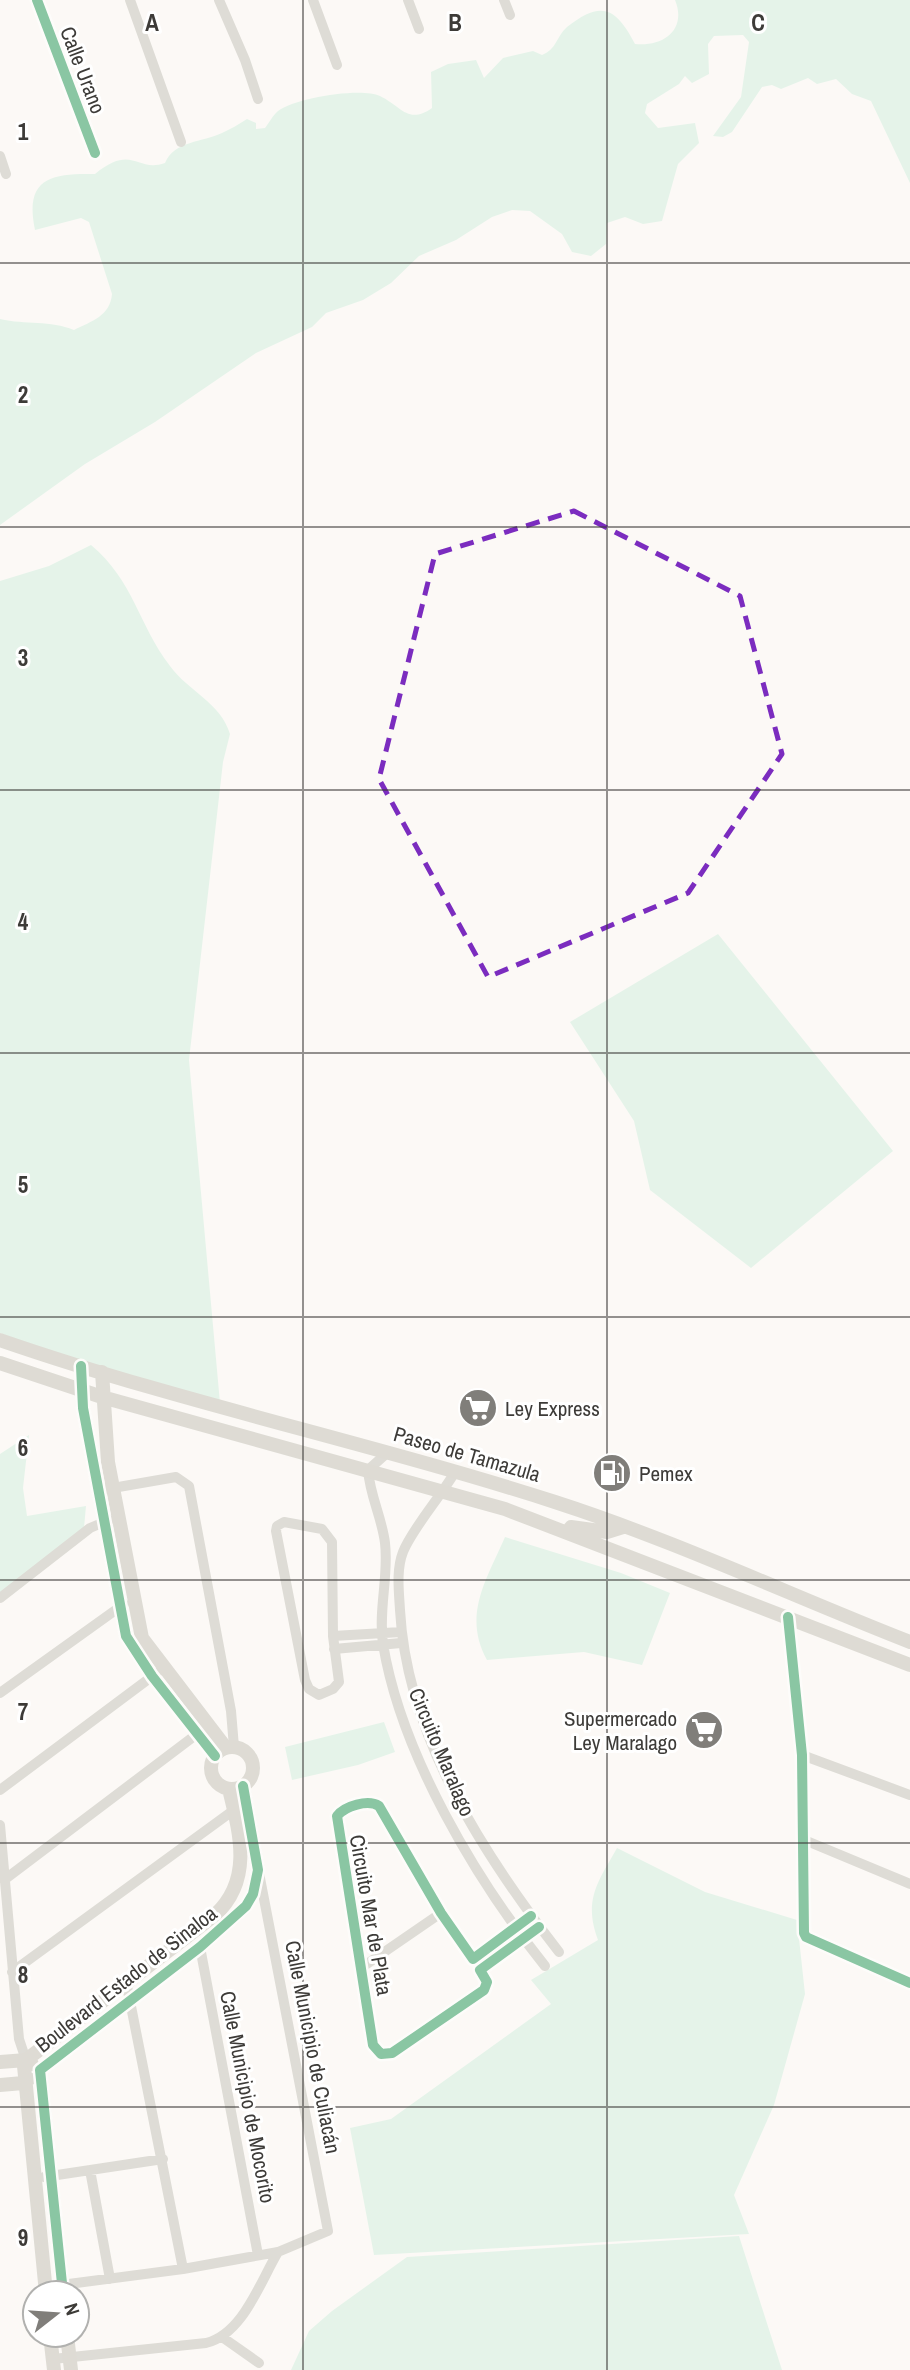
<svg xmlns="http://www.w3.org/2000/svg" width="910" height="2370" font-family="'Archivo Narrow',sans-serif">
	<rect width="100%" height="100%" fill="#fcf9f6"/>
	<path fill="#caecda" d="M675,0h235v183l-39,-82 -19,-7 -16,-15 -19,5 -9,-6 -27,11 -9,-4 -10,2 -30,45 -9,5 -10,-1 28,-39 8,-55 -6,-7 -29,1 -6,8 1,30 -17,9 -7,-7 -6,8 -32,20 -2,9 13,15 37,-5 4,20 -21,21 -16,57 -19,3 -18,-7 -18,6 -1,21 -15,12 -19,-4 -10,-18 -32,-23 -18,-1 -20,7 -36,23 -37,16 -28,27 -28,17 -37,13 -14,14 -56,26 -101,69 -70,42 -85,61v-206c26,6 50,1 74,11 18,-9 36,-14 38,-36l-23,-72 -8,-4 -46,12c-11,-52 16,-57 60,-56 38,-31 41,-1 70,-11 9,-22 38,-21 57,-30 9,-4 17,-9 25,-14l9,4v6l9,-1c4,-5 8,-13 13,-17 17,-13 83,-24 102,-15 21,10 28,29 52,12l-1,-36 17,-8 28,-4 8,18 19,-20 30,-7 9,4c15,-6 14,-18 25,-28 34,-27 49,-20 68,17 29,3 52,-15 40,-44z
		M91,545c43,36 47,79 79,121 18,25 51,37 60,68l-7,28 -34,298 31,343 -141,-40 -79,-30v-752l49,-15z
		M718,934l175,217 -142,117 -101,-78 -16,-69 -64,-99z
		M29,1435l-6,53 4,28 59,-10 -2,22 -84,67v-141z
		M505,1537l116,36 49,20 -28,72 -58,-13 -97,8c-25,-45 0,-81 18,-123z
		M384,1722l11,30 -37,13 -66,15 -7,-33z
		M617,1848l88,44 92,28 8,74 -31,111 -40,90 15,39 -375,21 -24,-127 41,-9 160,-115 -20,-24 67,-40c-15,-40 0,-58 19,-92z
		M739,2236l43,134h-491l18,-39 23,-20 75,-54z"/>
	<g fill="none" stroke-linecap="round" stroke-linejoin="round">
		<path stroke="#bbb8af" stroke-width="10" d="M37,0l58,153
			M130,0l51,142
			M219,0l26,60 13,39
			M313,0l24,65
			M408,0l11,29
			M504,0l6,15
			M0,156l6,18
			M387,1453l-19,17c2,26 14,48 17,73 4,33 -7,67 -2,101 18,110 93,236 162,322
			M455,1472c-14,24 -43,57 -52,80 -7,18 -4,40 -3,58 7,127 83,244 159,342
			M107,1489l69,-12 13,9 42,225 3,36
			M284,1522l38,7 10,13 1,94 6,46 -6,7 -14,6 -10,-6 -4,-9 -29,-149 1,-5z
			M0,1598l90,-70 19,-8
			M788,1617l14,138 2,178 2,4 104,46
			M333,1636l68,-4
			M334,1649l67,-6
			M0,1693l124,-89
			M802,1755l108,40
			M0,1790l158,-118
			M0,1825l19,214 7,21
			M802,1839l108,45
			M4,1880l193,-146
			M531,1916l-58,43 -32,-46 -62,-107c-11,-7 -34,0 -42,10l36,229 8,9 11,-1 92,-63 3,-8 -7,-12 59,-43
			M200,1947l58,308
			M361,1968l80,-55
			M12,1972l226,-165
			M126,1981l57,288
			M90,2170l20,109
			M44,2177l119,-18
			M46,2287l137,-18 95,-17 50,-21 -69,-358
			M222,2337l37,26
			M53,2359l153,-16c37,-9 54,-61 72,-91"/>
		<path stroke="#bab7ac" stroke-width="14" d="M0,1340c182,63 372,103 555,162 121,39 237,94 355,140
			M0,1363l102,34 403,112 405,156
			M81,1366l2,42 43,228 26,40 63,80
			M102,1372l6,90 34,176 84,110
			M571,1527l36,5 16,-5
			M211 1768a21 21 0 1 1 42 0a21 21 0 1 1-42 0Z
			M0,2062l26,-2 6,4
			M0,2085l23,-2 6,-4
			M46,2293l-22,-227 2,-6 189,-145c38,-35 25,-81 14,-126
			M63,2293l-23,-223 160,-123 46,-41 7,-12 5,-24 -15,-84
			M50,2335l4,35
			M67,2335l4,35"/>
		<defs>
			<path id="cycleway" d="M37,0l58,153
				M81,1366l2,42 43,228 26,40 63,80
				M788,1617l14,138 2,178 2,4 104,46
				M531,1916l-58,43 -32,-46 -62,-107c-11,-7 -34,0 -42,10l36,229 8,9 11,-1 92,-63 3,-8 -7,-12 59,-43
				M63,2293l-23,-223 160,-123 46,-41 7,-12 5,-24 -15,-84"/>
		</defs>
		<use href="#cycleway" stroke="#fff" stroke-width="15"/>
		<use href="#cycleway" stroke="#00873e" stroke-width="10"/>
	</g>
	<path d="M0 0H910V2370H0ZM574,511l166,85 42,158 -94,139 -200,84 -109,-198 56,-225z" fill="#fcf9f6" fill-opacity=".55" fill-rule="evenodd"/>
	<path fill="none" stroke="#7b2cbf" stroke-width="5" stroke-dasharray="14 9" stroke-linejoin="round" d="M574,511l166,85 42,158 -94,139 -200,84 -109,-198 56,-225z"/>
	<path fill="none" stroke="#3d3b38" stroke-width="2" stroke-opacity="0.55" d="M303,0v2370M607,0v2370M0,263h910M0,527h910M0,790h910M0,1053h910M0,1317h910M0,1580h910M0,1843h910M0,2107h910"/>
	<defs>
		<symbol id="supermarket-disc" viewBox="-11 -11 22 22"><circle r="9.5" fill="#807e7a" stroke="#fff"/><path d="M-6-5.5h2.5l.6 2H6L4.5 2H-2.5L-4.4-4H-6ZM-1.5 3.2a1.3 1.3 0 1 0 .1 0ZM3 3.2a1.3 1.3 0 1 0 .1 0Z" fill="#fff"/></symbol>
		<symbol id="fuel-disc" viewBox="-11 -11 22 22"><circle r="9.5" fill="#807e7a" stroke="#fff"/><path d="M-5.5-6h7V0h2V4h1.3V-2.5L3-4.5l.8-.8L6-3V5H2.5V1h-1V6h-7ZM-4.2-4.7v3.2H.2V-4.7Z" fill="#fff"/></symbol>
	</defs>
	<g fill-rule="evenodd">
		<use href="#supermarket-disc" x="456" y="1386" width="44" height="44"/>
		<use href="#fuel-disc" x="590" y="1451" width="44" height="44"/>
		<use href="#supermarket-disc" x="682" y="1708" width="44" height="44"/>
	</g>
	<g text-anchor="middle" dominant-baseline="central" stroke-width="6" stroke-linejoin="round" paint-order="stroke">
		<g font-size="21" fill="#3d3b38" stroke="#fff">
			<text transform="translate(83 70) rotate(69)">Calle Urano</text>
			<text transform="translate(467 1454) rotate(16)">Paseo de Tamazula</text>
			<text transform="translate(442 1752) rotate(67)">Circuito Maralago</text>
			<text transform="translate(371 1915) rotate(80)">Circuito Mar de Plata</text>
			<text transform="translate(126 1979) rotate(-38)">Boulevard Estado de Sinaloa</text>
			<text transform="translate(313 2047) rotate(79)">Calle Municipio de Culiacán</text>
			<text transform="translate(248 2097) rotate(79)">Calle Municipio de Mocorito</text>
		</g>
		<g font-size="21" fill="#3d3b38" stroke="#fff" text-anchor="start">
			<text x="505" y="1408">Ley Express</text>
			<text x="639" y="1473">Pemex</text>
			<text x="677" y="1718" text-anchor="end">Supermercado<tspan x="677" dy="24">Ley Maralago</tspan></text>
		</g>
	</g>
	<g font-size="23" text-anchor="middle" font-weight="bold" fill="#3d3b38" stroke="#fff" stroke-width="6" stroke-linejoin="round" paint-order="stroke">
		<text x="152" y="31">A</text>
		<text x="455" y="31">B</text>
		<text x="758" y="31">C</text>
		<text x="23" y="140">1</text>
		<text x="23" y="403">2</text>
		<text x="23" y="666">3</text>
		<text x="23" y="930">4</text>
		<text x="23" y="1193">5</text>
		<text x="23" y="1456">6</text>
		<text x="23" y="1720">7</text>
		<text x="23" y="1983">8</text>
		<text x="23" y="2246">9</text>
	</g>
	<g transform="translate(56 2314) rotate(73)"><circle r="33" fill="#ffffff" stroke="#b1b1af" stroke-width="2"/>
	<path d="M0-5L12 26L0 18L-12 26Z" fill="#807e7a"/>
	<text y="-10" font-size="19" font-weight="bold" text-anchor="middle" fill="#3d3b38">N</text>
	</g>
</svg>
